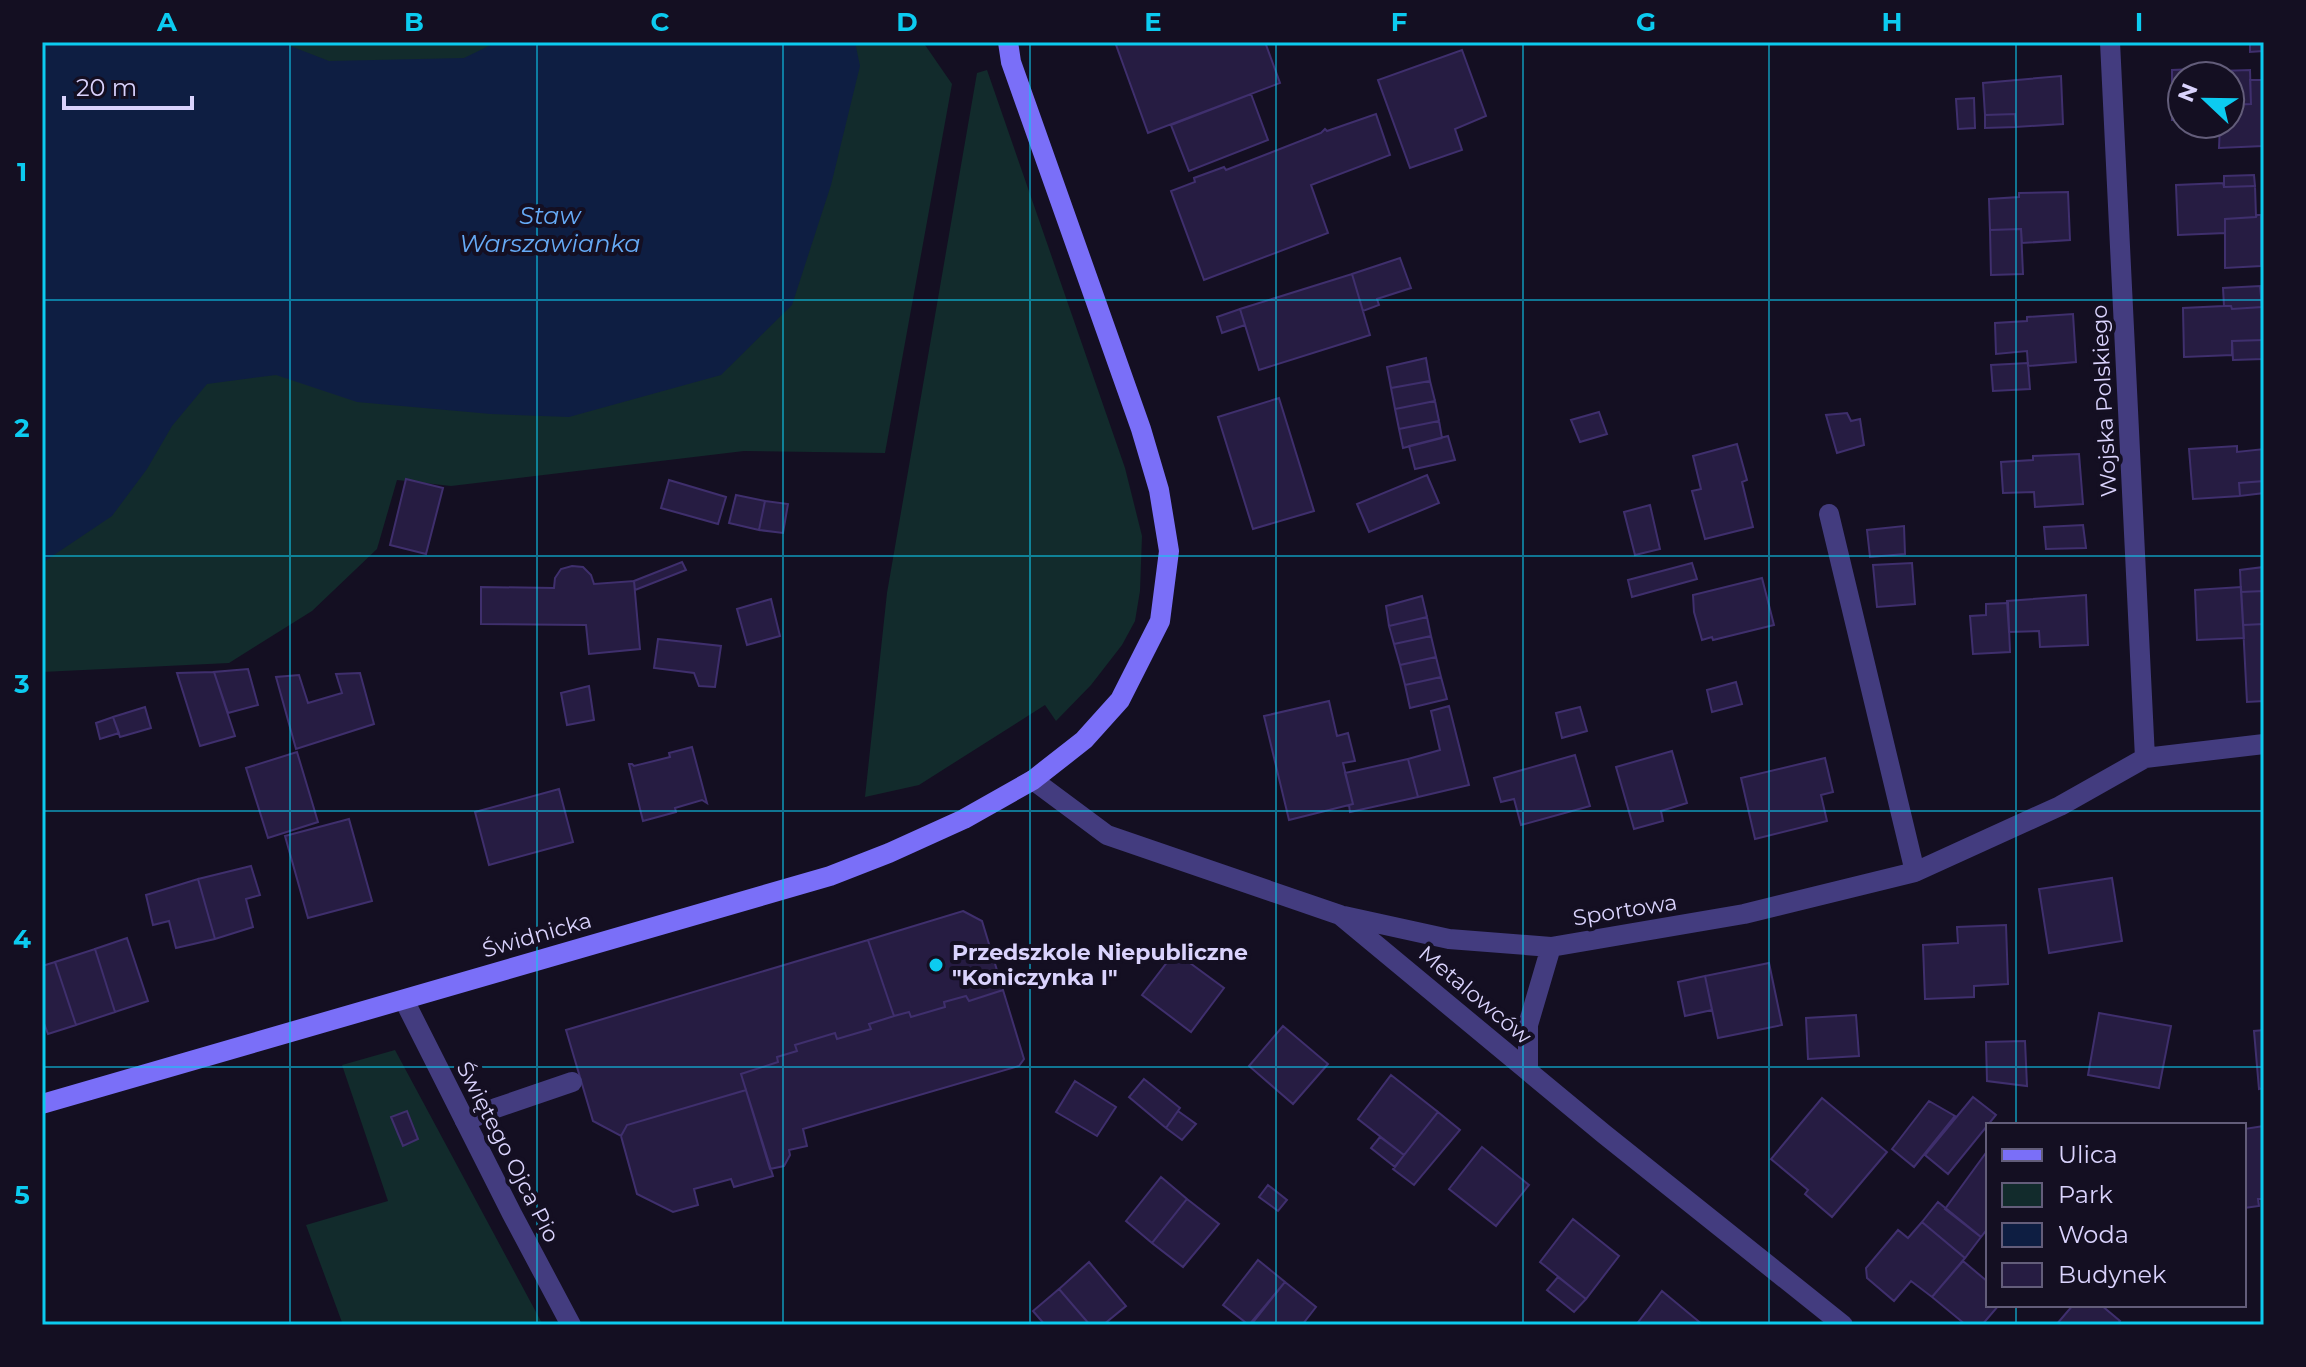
<svg xmlns="http://www.w3.org/2000/svg" width="2306" height="1367" font-family="Montserrat,sans-serif">
	<rect width="100%" height="100%" fill="#140f22"/>
	<path fill="#122b2c" d="M42,42h881l29,42 -67,369 -141,-2 -293,35 -54,-6 -20,69 -65,62 -83,52 -187,9z
		M987,70l138,398 17,68 -2,55 -5,30 -13,24 -31,40 -35,36 -11,-16 -126,80 -54,12 22,-204 90,-520z
		M395,1050l148,275h-200l-37,-100 82,-24 -46,-136z"/>
	<path fill="#0e1e42" d="M42,42h238l49,19 135,-3 33,-16h358l5,24 -29,119 -39,120 -71,70 -152,42 -78,-3 -134,-12 -81,-27 -69,9 -35,42 -25,43 -35,47 -70,47z"/>
	<path fill="#261c42" stroke="#3f2f6d" stroke-width="2" d="M1115,42h150l15,41 -132,50z
		M2250,42h13v9l-13,1z
		M1462,50l24,66 -31,13 7,21 -52,18 -32,-88z
		M2219,68v3l31,-1 1,34 -21,1v-29h-48v44h-10v-50z
		M2061,76l2,48 -47,3 -1,-13 -30,1 -2,-32z
		M2250,80h13v66l-44,2 1,-24h10v-19l21,-1z
		M1251,94l17,46 -79,31 -18,-46z
		M1974,98l1,30 -17,1 -2,-30z
		M1376,114l14,41 -79,30 17,48 -124,47 -33,-89 24,-9 -1,-4 30,-11 2,3 95,-37 4,-4 2,2z
		M2015,114l1,13 -31,1v-13z
		M2254,175l1,11 -31,1v-11z
		M2223,183l1,4 31,-1 1,31 -31,2v14l-47,2 -2,-50z
		M2068,192l2,48 -48,3 -1,-14 -31,1 -1,-31 30,-2v-4z
		M2257,215h4v51l-36,2v-49l31,-2z
		M2021,229l2,45 -32,1 -1,-45z
		M1400,258l11,30 -34,11 2,6 -16,6 -11,-37z
		M1352,274l18,61 -111,35 -19,-61z
		M2260,286l2,21 -30,2 -1,-3h-7l-1,-18z
		M2224,306h7l1,3 30,-2 1,33 -31,1v14l-48,2 -1,-49z
		M1240,309l5,16 -23,8 -5,-16z
		M2073,314l3,48 -48,4 -1,-15 -31,3 -1,-31 32,-2v-4z
		M2263,340v19l-30,1 -1,-19z
		M1426,358l4,23 -39,7 -4,-21z
		M2028,363l2,26 -37,2 -2,-26z
		M1430,381l5,20 -40,8 -4,-21z
		M1279,398l35,113 -61,18 -35,-112z
		M1435,401l4,20 -40,8 -4,-20z
		M1599,412l8,22 -27,8 -9,-22z
		M1847,413l4,8 9,-2 4,26 -27,8 -11,-38z
		M1439,421l3,17 -39,10 -4,-19z
		M1448,436l7,24 -40,9 -6,-23z
		M1737,444l10,36 -5,2 11,45 -48,12 -13,-48 9,-2 -8,-33z
		M2237,446v6l27,-3v32l-25,2 1,13 -47,3 -4,-50z
		M2079,454l4,50 -48,3 -1,-15 -31,1 -2,-31 32,-2v-4z
		M1427,475l12,28 -70,29 -12,-28z
		M406,479l37,9 -17,66 -36,-9z
		M669,480l57,17 -8,27 -57,-16z
		M2264,481v12l-24,3 -1,-13z
		M736,495l29,6 -6,29 -30,-7z
		M765,501l23,3 -5,29 -24,-3z
		M1650,505l10,44 -25,6 -11,-43z
		M2083,525l3,23 -40,1 -2,-22z
		M1904,526l1,28 -35,3 -3,-27z
		M682,562l4,8 -51,20 -1,-9z
		M1692,563l5,16 -65,18 -4,-17z
		M1912,563l3,41 -38,3 -4,-42z
		M572,566l11,1 8,8 3,9 40,-3 6,68 -51,5 -3,-29 -105,-1v-37l73,1 1,-10 6,-9z
		M2264,567v24l-23,1 -1,-22z
		M1762,578l12,47 -61,15 -1,-3 -10,3 -8,-28 -1,-17z
		M2241,587l3,51 -47,2 -2,-50z
		M2264,591v33l-21,1 -2,-33z
		M2086,595l2,50 -48,2 -1,-16 -30,1 -2,-31z
		M1422,596l5,21 -38,9 -3,-20z
		M771,599l9,37 -33,9 -10,-36z
		M2008,603l2,49 -37,2 -3,-38 16,-1v-11z
		M1427,617l4,19 -37,8 -5,-18z
		M2264,624v77l-17,1 -4,-77z
		M1431,636l5,21 -36,8 -6,-21z
		M658,639l63,7 -6,41 -16,-1 -5,-13 -40,-5z
		M1436,657l5,20 -36,8 -5,-20z
		M248,669l10,36 -30,8 -14,-41z
		M214,672l21,64 -35,10 -23,-73z
		M360,673l14,51 -78,25 -20,-72 23,-2 9,28 34,-10 -6,-19z
		M1441,677l6,22 -37,9 -5,-23z
		M1736,682l6,22 -30,8 -5,-22z
		M589,686l5,34 -27,5 -6,-32z
		M1329,701l8,35 11,-3 7,28 -12,2 10,41 -64,16 -25,-104z
		M1449,706l20,79 -51,12 -10,-38 32,-9 -9,-39z
		M145,707l6,21 -31,9 -7,-20z
		M1580,707l7,24 -25,7 -6,-25z
		M113,717l6,16 -19,6 -4,-16z
		M692,747l15,56 -5,-3 -27,8 1,4 -33,9 -14,-57h3l2,2 36,-9 -1,-4z
		M1672,751l15,52 -26,8 2,10 -29,8 -18,-62z
		M297,752l21,70 -50,16 -22,-70z
		M1575,755l15,51 -69,19 -7,-26 -13,3 -7,-24z
		M1825,758l8,34 -12,3 6,26 -72,18 -14,-61z
		M1408,759l10,38 -68,15 -1,-7 4,-1 -8,-31z
		M559,789l14,53 -84,23 -14,-53z
		M349,819l23,82 -64,17 -23,-82z
		M251,866l9,29 -14,4 7,28 -38,12 -17,-60z
		M2112,878l10,63 -73,12 -10,-64z
		M198,879l17,60 -39,9 -7,-27 -16,4 -7,-30z
		M963,911l19,10 21,69 -34,11 -3,-5 -22,6 1,5 -34,10 -2,-5 -15,4 -26,-76z
		M2006,925l2,59 -34,2v11l-49,2 -2,-54 35,-2 -1,-16z
		M127,938l21,63 -33,11 -20,-63z
		M868,940l26,76 -25,8 2,5 -34,10 -2,-6 -40,12 2,6 -20,6 1,5 -37,12 5,16 -119,35 -6,11 -28,-15 -27,-91z
		M95,949l20,63 -39,13 -21,-63z
		M1175,952l49,36 -33,44 -49,-37z
		M55,962l21,63 -28,9 -6,-16v-52z
		M1769,963l13,62 -64,13 -13,-62z
		M1705,976l7,34 -27,6 -7,-34z
		M1003,990l21,69 -5,7 -216,63 4,17 -18,4 1,5 -6,11 -14,3 -29,-95 37,-12 -1,-5 20,-6 -2,-6 40,-12 2,6 34,-10 -2,-5 25,-8 15,-4 2,5 34,-10 -1,-5 22,-6 3,5z
		M2099,1013l72,13 -12,62 -71,-13z
		M1856,1015l3,41 -51,3 -2,-41z
		M1283,1026l45,38 -35,40 -44,-38z
		M2264,1030v58l-5,1 -5,-58z
		M2025,1041l2,45 -40,-5 -1,-39z
		M1391,1075l47,37 -34,43 -46,-36z
		M1144,1079l36,29 -14,20 -37,-31z
		M1075,1081l41,26 -19,29 -41,-24z
		M746,1090l27,86 -39,11 -3,-8 -37,10 4,16 -25,7 -36,-18 -16,-58 6,-11z
		M1973,1097l23,18 -48,59 -23,-19z
		M1822,1098l65,54 -55,65 -27,-23 3,-4 -37,-31z
		M1929,1101l26,15 -41,51 -22,-18z
		M407,1111l11,28 -15,7 -12,-29z
		M1178,1111l18,13 -14,16 -16,-12z
		M1438,1112l22,18 -46,55 -21,-16z
		M2264,1126v73h-6l1,7 -15,2v-79z
		M1380,1137l24,18 -9,12 -24,-19z
		M1482,1147l47,38 -33,41 -47,-37z
		M1988,1150v67l-2,3 2,8 -7,9 -36,-28z
		M1161,1177l26,22 -35,44 -26,-22z
		M1268,1185l19,15 -9,11 -19,-14z
		M1187,1199l32,25 -36,43 -31,-24z
		M1938,1202l43,35 -16,21 -43,-36z
		M1573,1219l46,37 -33,43 -46,-37z
		M1922,1222l43,36 -33,39 -21,-16 -17,20 -27,-23 -1,-10 32,-38 10,8z
		M1258,1260l27,22 -36,43 -26,-20z
		M1963,1261l25,21v23h11l-17,20h-16l-34,-28z
		M1089,1262l37,44 -23,19h-13l-31,-36z
		M1558,1277l28,22 -12,13 -27,-22z
		M1285,1282l31,25 -14,18h-51z
		M1059,1289l31,36h-45l-12,-14z
		M1662,1291l41,34h-67z
		M2073,1305h28l19,16 -3,4h-61z"/>
	<g fill="none" stroke-linecap="round" stroke-linejoin="round">
		<path stroke="#433c7f" stroke-width="20" d="M465,1121l31,-13 76,-26"/>
		<path stroke="#433c7f" stroke-width="20" d="M2110,42l35,716
			M1829,514l86,358
			M1033,780l74,55 233,80 264,219 239,191
			M1344,916l105,23 102,8 193,-33 171,-42 145,-66 85,-48 119,-14
			M404,1000l108,214 59,111
			M1528,1070v-45l23,-78"/>
		<path stroke="#7a6ff8" stroke-width="20" d="M42,1104l788,-228 59,-23 75,-34 69,-39 51,-40 36,-40 40,-79 9,-70 -10,-61 -18,-61 -130,-367 -3,-20"/>
	</g>
	<path fill="none" stroke="#0ccbf0" stroke-width="2" stroke-opacity="0.55" d="M290,42v1283M537,42v1283M783,42v1283M1030,42v1283M1276,42v1283M1523,42v1283M1769,42v1283M2016,42v1083M42,300h2222M42,556h2222M42,811h2222M42,1067h2222M2016,1305v20"/>
	<circle fill="#0ccbf0" stroke="#140f22" stroke-width="3" cx="936" cy="965" r="8"/>
	<g text-anchor="middle" dominant-baseline="central" stroke-width="8" stroke-linejoin="round" paint-order="stroke">
		<g font-size="22" fill="#dad3fd" stroke="#140f22">
			<text transform="translate(2104 401) rotate(-93)">Wojska Polskiego</text>
			<text transform="translate(1625 910) rotate(-9)">Sportowa</text>
			<text transform="translate(537 935) rotate(-16)">Świdnicka</text>
			<text transform="translate(1475 995) rotate(40)">Metalowców</text>
			<text transform="translate(508 1152) rotate(63)">Świętego Ojca Pio</text>
		</g>
		<g font-size="22" font-weight="bold" fill="#dad3fd" stroke="#140f22" text-anchor="start">
			<text x="952" y="952">Przedszkole Niepubliczne<tspan x="952" dy="25">"Koniczynka I"</tspan></text>
		</g>
		<g font-size="24" font-style="italic" fill="#66abf7" stroke="#140f22">
			<text x="550" y="215">Staw<tspan x="550" dy="28">Warszawianka</tspan></text>
		</g>
	</g>
	<rect width="2306" height="1367" fill="none" stroke="#140f22" stroke-width="88"/>
	<rect x="1986" y="1123" width="260" height="184" fill="#140f22" stroke="#635d7a" stroke-width="2"/>
	<rect x="2002" y="1149" width="40" height="12" fill="#7a6ff8" stroke="#635d7a" stroke-width="2"/>
	<text x="2058" y="1163" font-size="24" fill="#dad3fd">Ulica</text>
	<rect x="2002" y="1183" width="40" height="24" fill="#122b2c" stroke="#635d7a" stroke-width="2"/>
	<text x="2058" y="1203" font-size="24" fill="#dad3fd">Park</text>
	<rect x="2002" y="1223" width="40" height="24" fill="#0e1e42" stroke="#635d7a" stroke-width="2"/>
	<text x="2058" y="1243" font-size="24" fill="#dad3fd">Woda</text>
	<rect x="2002" y="1263" width="40" height="24" fill="#261c42" stroke="#635d7a" stroke-width="2"/>
	<text x="2058" y="1283" font-size="24" fill="#dad3fd">Budynek</text>
	<g transform="translate(2206 100) rotate(292)"><circle r="38" fill="#140f22" stroke="#635d7a" stroke-width="2"/>
	<path d="M0-6L14 30L0 20L-14 30Z" fill="#0ccbf0"/>
	<text y="-12" font-size="22" font-weight="bold" text-anchor="middle" fill="#dad3fd">N</text>
	</g>
	<path d="M64 96v12h128v-12" fill="none" stroke="#dad3fd" stroke-width="4"/>
	<text x="76" y="96" font-size="24" fill="#dad3fd" stroke="#140f22" stroke-width="6" paint-order="stroke">20 m</text>
	<rect x="44" y="44" width="2218" height="1279" fill="none" stroke="#0ccbf0" stroke-width="3"/>
	<g font-size="26" text-anchor="middle" font-weight="bold" fill="#0ccbf0">
		<text x="167" y="31">A</text>
		<text x="414" y="31">B</text>
		<text x="660" y="31">C</text>
		<text x="907" y="31">D</text>
		<text x="1153" y="31">E</text>
		<text x="1399" y="31">F</text>
		<text x="1646" y="31">G</text>
		<text x="1892" y="31">H</text>
		<text x="2139" y="31">I</text>
		<text x="22" y="181">1</text>
		<text x="22" y="437">2</text>
		<text x="22" y="693">3</text>
		<text x="22" y="948">4</text>
		<text x="22" y="1204">5</text>
	</g>
</svg>
